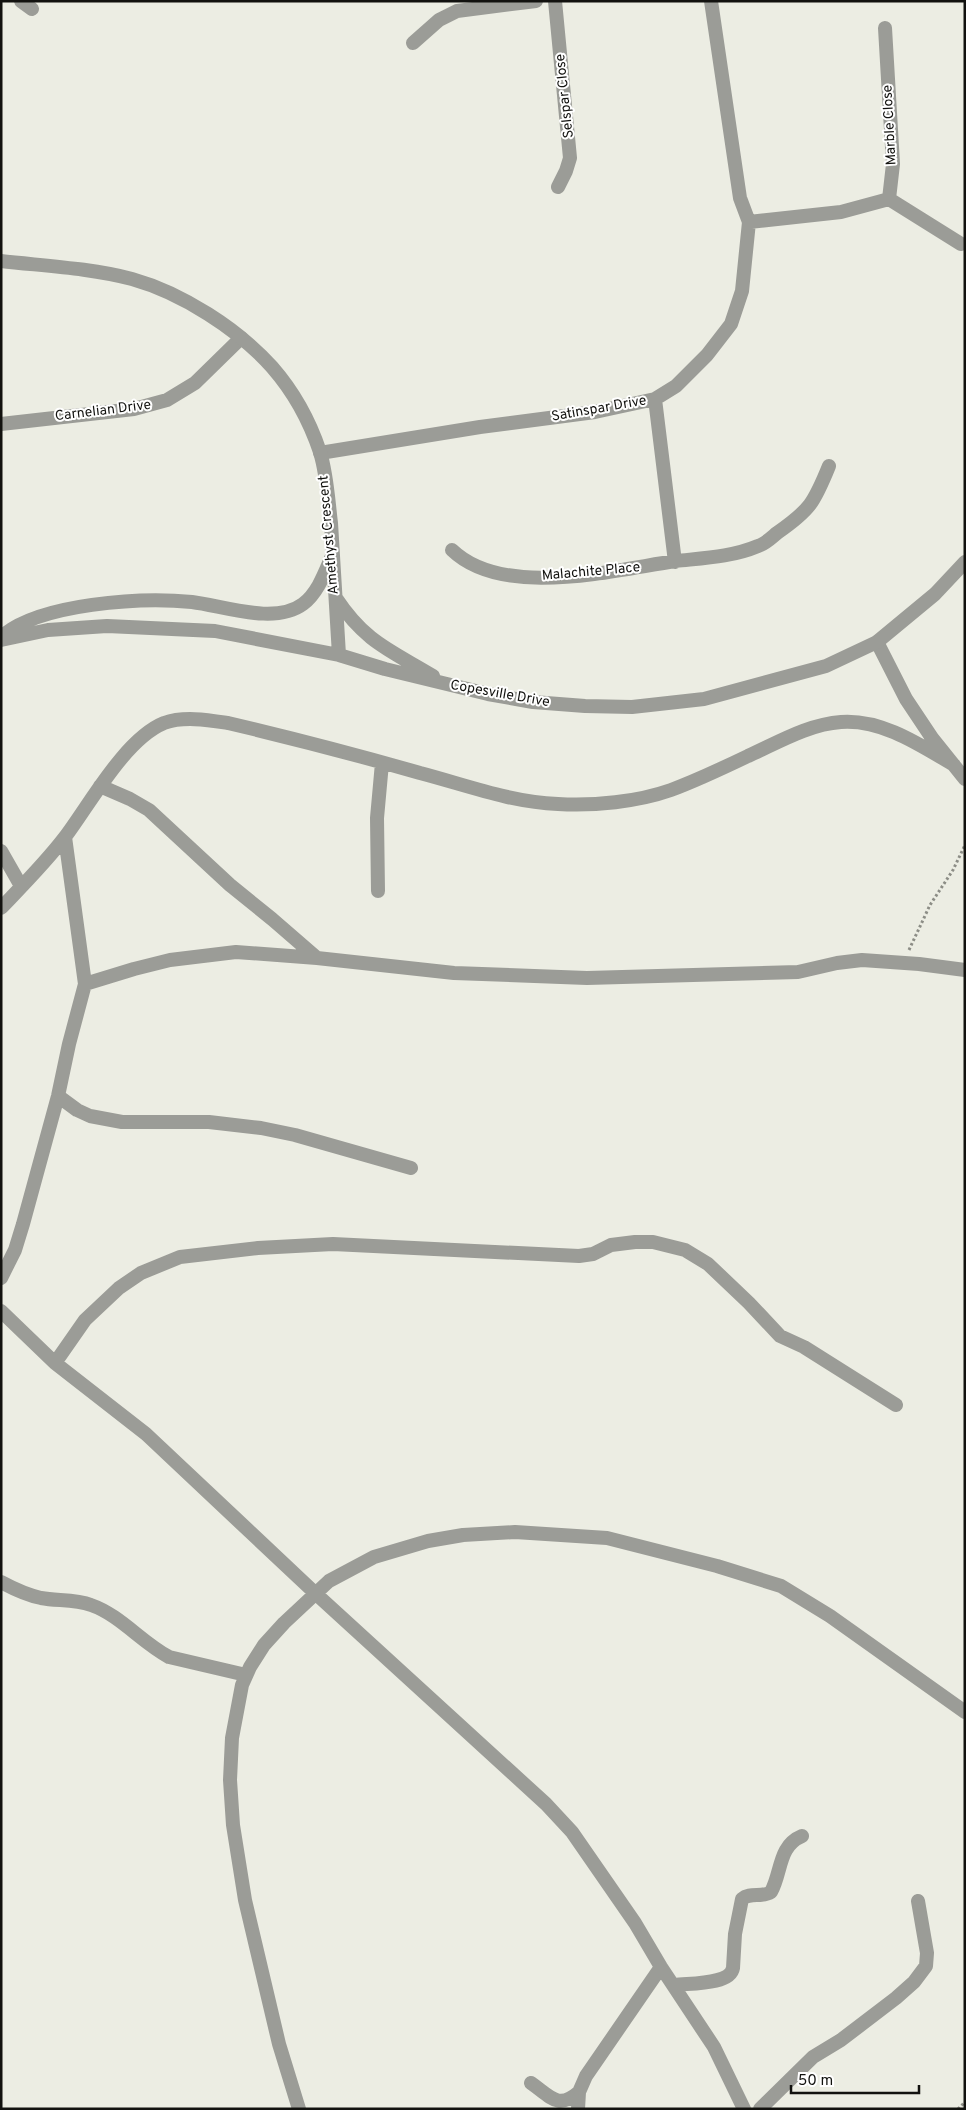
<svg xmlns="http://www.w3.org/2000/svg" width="966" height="2110" font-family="Overpass,sans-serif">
	<rect width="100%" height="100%" fill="#ecede3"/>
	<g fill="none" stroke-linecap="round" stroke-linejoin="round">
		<path stroke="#8c8d86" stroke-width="3" stroke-dasharray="2.5 2.5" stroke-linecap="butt" d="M909,950l21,-45 23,-35 12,-25
			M958,2109l7,-7"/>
		<path stroke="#9b9c97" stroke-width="14" d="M21,1l11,8
			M555,1l15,157 -4,13 -8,16
			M413,43l26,-23 18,-9 79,-10
			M889,199l72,45
			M749,222l92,-10 48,-13 4,-35 -8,-136
			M655,399l20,163
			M1,424l133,-15 33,-9 28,-17 46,-45
			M320,453l160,-26 115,-15 60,-13 21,-13 31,-31 24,-31 11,-33 7,-69 -9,-24 -29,-197
			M452,550c51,49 161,20 224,11 28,-3 56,-4 82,-15 7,-2 13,-8 19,-13 33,-23 37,-30 52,-67
			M877,642l29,57 26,39 33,41
			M100,786l30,13 19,11 81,75 42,34 45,39
			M1,851l20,35
			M378,891l-1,-73 5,-55
			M1,908c22,-23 45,-46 64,-71 25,-33 60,-98 99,-114 20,-7 44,-3 64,0 64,15 129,32 192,50 46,12 90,29 138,31 36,2 79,-2 113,-14 27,-10 52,-22 77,-34 29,-13 61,-32 93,-34 41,-3 79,23 113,43
			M85,984l49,-15 36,-9 66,-8 81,6 137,15 133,5 211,-6 39,-9 25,-3 57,4 46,6
			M58,1096l19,14 13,6 32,6h87l52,6 34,7 116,33
			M1,1278l14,-28 8,-26 35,-128 11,-52 16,-60 -20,-147
			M1,1311l54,52 91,71 169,159 231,211 26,28 63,91 26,44 53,80 30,62
			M55,1363l30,-43 34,-32 22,-15 39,-16 78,-9 75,-4 246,12 14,-2 18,-9 24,-3h18l32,8 23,14 41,39 31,33 24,11 92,58
			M1,1582c13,7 26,13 40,16 16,3 34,1 50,7 29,10 50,37 78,52l77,18
			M675,1985c15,-2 55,0 58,-17l2,-34 7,-35c8,-7 20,-1 29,-7 11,-20 7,-46 31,-56
			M531,2083c20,14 27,27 48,9
			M299,2109l-20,-65 -34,-144 -12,-75 -3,-45 2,-42 10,-53 8,-18 14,-22 20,-22 45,-42 45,-24 54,-16 35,-6 52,-3 92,6 110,28 64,20 49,30 135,96
			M578,2109l1,-17 7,-16 75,-109
			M760,2109l53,-52 28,-17 55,-42 18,-16 12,-16 1,-13 -9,-52"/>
		<path stroke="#9b9c97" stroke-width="14" d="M1,261c44,5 89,7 131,18 50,14 106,50 140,88 21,24 38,55 48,85 7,23 8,47 11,71 3,44 5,88 8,132
			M336,598c29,44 54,52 97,78
			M1,637c38,-34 141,-40 191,-35 32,4 83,23 111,2 15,-11 22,-32 29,-48
			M1,640l47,-10 59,-4 108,5 124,24 46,14 103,25 45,8 52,4 47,1 72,-8 122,-33 51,-24 58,-48 30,-32"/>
	</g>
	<g text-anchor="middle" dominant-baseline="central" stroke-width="4" stroke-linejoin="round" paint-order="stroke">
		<g font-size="14" fill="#12120f" stroke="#fff">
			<text transform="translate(565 96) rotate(-96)">Selspar Close</text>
			<text transform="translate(890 125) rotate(-93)">Marble Close</text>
			<text transform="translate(599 409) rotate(-10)">Satinspar Drive</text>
			<text transform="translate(103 411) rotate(-7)">Carnelian Drive</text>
			<text transform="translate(329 535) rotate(-95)">Amethyst Crescent</text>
			<text transform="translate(591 572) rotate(-5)">Malachite Place</text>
			<text transform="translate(500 694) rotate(10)">Copesville Drive</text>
		</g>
	</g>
	<rect width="966" height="2110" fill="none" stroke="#12120f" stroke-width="5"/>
	<path d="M791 2085v8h128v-8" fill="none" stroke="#12120f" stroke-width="2.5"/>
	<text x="798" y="2085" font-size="15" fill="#12120f" stroke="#ffffff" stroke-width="4" paint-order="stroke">50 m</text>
</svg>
